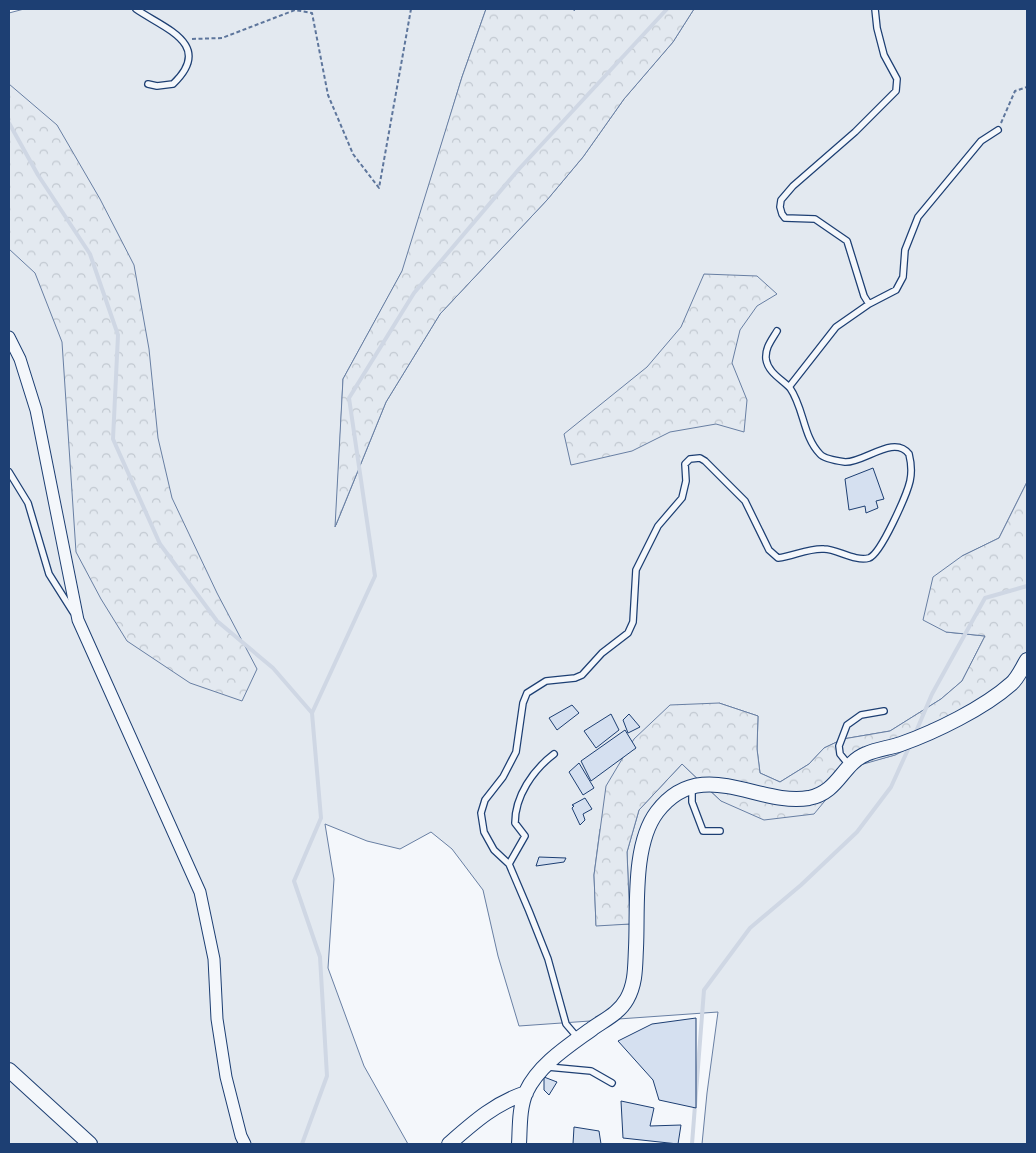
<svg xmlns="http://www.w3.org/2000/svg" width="1036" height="1153" font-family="Roboto,sans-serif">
	<defs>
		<pattern id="forest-crowns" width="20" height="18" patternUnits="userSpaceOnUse" patternTransform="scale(1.25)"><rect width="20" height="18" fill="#e3e9f0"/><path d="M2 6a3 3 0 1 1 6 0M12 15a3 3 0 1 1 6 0" fill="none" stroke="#c2c9d1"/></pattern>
	</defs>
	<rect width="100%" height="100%" fill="#f4f7fb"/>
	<path fill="#e3e9f0" stroke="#687fa3" d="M24,9h462l-24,68 -57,189 -62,113 -7,146 50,-123 54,-88 107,-114 36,-43 41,-58 49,-57 21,-33h333v473l-28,56 -37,18 -16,76 39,4 -23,45 -21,18 -51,32 -47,8 -19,9 -15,16 -29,18 -20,-9 -3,-24 1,-33 -39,-13 -119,126 -6,46 2,50 34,-1 -3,-72 12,-42 43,-46 39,37 174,-46 68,-35 64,-54v478h-325l5,-51 11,-81 -199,14 -21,-70 -15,-66 -31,-41 -21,-17 -31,17 -33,-8 -42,-17 9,55 -6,89 36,98 44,78h-399v-1131z"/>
	<path fill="url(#forest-crowns)" stroke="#687fa3" d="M486,9h88v2l2,-2h118l-21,33 -49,57 -41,58 -36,43 -107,114 -54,88 -51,125 8,-148 59,-108 60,-194z
		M9,84l48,41 43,74 34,66 15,84 9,89 14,60 45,95 40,76 -15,32 -52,-18 -63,-42 -26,-42 -25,-47 -14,-210 -27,-69 -26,-24z
		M704,274l53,2 20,18 -20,12 -17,24 -8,33 15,37 -3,32 -28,-8 -46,8 -38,19 -61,14 -7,-31 83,-67 34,-40z
		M1027,482v184l-64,54 -68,35 -42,12 -39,47 -50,6 -43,-19 -39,-37 -43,46 -12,42 3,72 -34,2 -2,-51 12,-89 28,-47 36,-34 49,-2 39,13 -1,33 3,24 20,9 29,-18 15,-16 19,-9 47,-8 51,-32 21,-18 23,-45 -39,-4 -23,-12 10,-43 29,-21 37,-18z"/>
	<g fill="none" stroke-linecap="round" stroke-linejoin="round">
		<path stroke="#cfd7e4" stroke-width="4" d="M9,123l29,52 52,79 28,81 -5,104 47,105 57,77 56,47 39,45 9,105 -27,63 26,76 7,119 -25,68
			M312,713l63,-137 -26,-178 65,-105 105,-124 148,-160
			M915,734l17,-40 53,-96 42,-12
			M692,1144l12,-154 46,-62 51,-43 56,-53 34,-45 19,-42"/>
	</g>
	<path fill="#d5e0f0" stroke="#1d3f73" d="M873,468l11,31 -8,2 2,7 -12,5 -1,-7 -16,4 -4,-31z
		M572,705l7,8 -22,17 -8,-12z
		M611,714l8,16 -23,18 -12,-17z
		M629,714l11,13 -12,6 -5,-13z
		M625,730l11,18 -45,33 -10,-20z
		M579,763l15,25 -11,7 -14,-23z
		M585,798l7,11 -9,5 2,6 -5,5 -8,-17 2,-2 -2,-1z
		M539,857l27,1 -2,4 -28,4z
		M696,1018v90l-37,-8 -6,-20 -35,-39 34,-17z
		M544,1077l13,5 -8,13 -5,-5z
		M621,1101l33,7 -4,18 31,-1 -3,19 -55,-6z
		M574,1127l25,4 2,13h-28z"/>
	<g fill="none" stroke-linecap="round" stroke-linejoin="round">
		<defs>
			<path id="service" d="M136,9c27,19 79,35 37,75l-16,2 -9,-2
				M869,304l27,-14 7,-13 2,-27 13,-33 63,-76 17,-11
				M789,387l47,-60 33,-23 -5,-8 -17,-55 -32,-22 -30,-1 -3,-4 -2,-7 1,-7 12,-14 62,-54 41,-41 1,-12 -13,-24 -7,-27 -2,-19
				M9,472l19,31 21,71 24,38
				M849,765l-9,-11 -1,-8 8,-21 14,-10 23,-4
				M692,787v15l11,29h17
				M509,864l16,-28 -10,-13c0,-27 18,-53 39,-69
				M578,1038l-12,-14 -18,-65 -19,-48 -20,-47 -15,-14 -10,-18 -3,-19 4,-13 18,-23 13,-25 7,-49 4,-10 19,-12 29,-3 7,-3 20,-22 26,-20 5,-11 3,-52 22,-44 24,-28 4,-17 -1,-17 5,-5 10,-1 5,3 40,40 24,49 9,8c16,-2 30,-10 46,-9 13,0 31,13 45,9 12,-4 38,-64 41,-77 2,-9 1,-19 -1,-27 -15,-20 -45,9 -64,8 -7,-1 -21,-3 -25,-8 -17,-17 -16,-46 -30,-66 -7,-8 -22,-15 -24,-29 -1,-11 5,-18 11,-28
				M548,1067l43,4 21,12"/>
			<path id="minor" d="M9,337l11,22 16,51 42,210 122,272 14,67 3,60 9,58 15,59 4,8"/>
			<path id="tertiary" d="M9,1070l81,74
				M449,1144c24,-21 46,-41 77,-51
				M519,1144c1,-16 0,-36 7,-52 13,-28 44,-47 67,-64 13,-9 26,-15 34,-29 9,-16 8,-33 9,-51 2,-39 -4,-103 21,-136 44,-58 101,-5 152,-14 30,-6 33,-34 57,-44 11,-5 23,-6 35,-10 34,-12 83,-36 110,-60 7,-6 11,-16 16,-24"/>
		</defs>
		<use href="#service" stroke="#1d3f73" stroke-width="8"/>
		<use href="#minor" stroke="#1d3f73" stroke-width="13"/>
		<use href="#tertiary" stroke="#1d3f73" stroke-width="16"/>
		<path stroke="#5e769c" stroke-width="2" stroke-dasharray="4 2.5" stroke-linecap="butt" d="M192,39l30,-1 73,-28 17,3 16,82 25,59 26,34 32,-179
			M1001,123l14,-32 12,-4"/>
		<use href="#service" stroke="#f4f7fb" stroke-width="5.5"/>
		<use href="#minor" stroke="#f4f7fb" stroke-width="11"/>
		<use href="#tertiary" stroke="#f4f7fb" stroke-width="14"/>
	</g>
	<rect width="1036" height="1153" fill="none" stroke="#1d3f73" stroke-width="20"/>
</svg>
